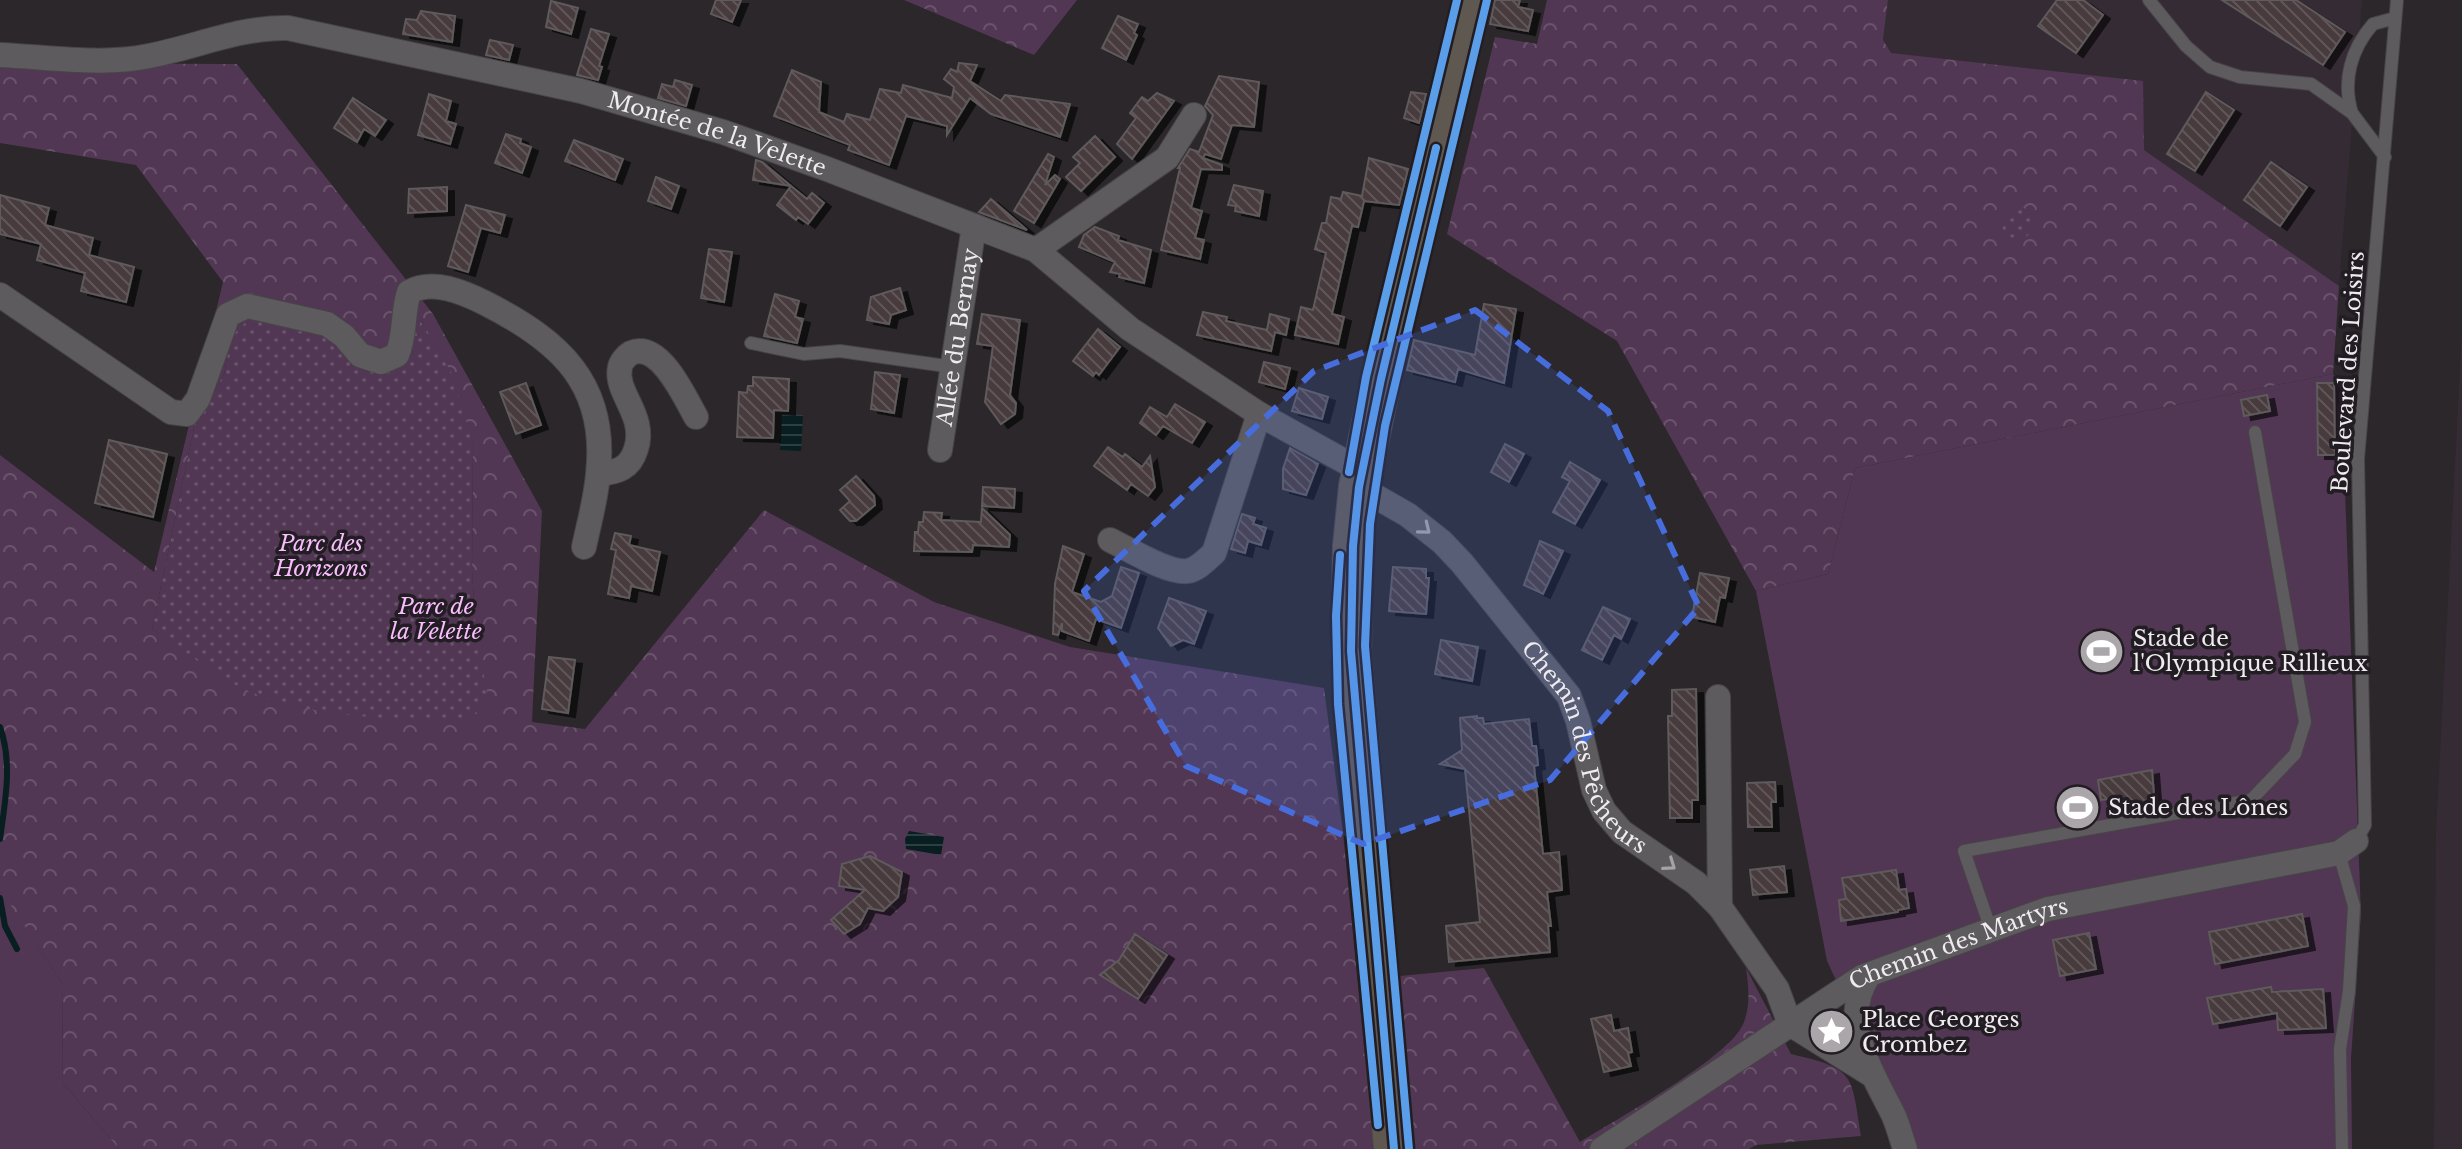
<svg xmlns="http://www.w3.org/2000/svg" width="2462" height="1149" font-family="'Libre Baskerville',serif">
	<defs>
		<pattern id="forest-crowns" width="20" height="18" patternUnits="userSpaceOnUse" patternTransform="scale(2)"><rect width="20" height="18" fill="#513753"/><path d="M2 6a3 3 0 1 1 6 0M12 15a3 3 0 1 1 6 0" fill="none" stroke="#6a546c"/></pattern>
		<pattern id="park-dots" width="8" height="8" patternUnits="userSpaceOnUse" patternTransform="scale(2)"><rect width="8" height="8" fill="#513753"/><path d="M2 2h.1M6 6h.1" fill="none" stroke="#6a546c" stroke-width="1.8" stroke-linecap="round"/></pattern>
		<pattern id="water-rules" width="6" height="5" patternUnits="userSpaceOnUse" patternTransform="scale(2)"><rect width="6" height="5" fill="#081e21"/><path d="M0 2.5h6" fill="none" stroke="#2c3f42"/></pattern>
		<pattern id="building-back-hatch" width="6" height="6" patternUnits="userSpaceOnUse" patternTransform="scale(2)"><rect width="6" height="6" fill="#463a3c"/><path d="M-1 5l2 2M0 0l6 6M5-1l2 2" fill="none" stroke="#615758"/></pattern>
		<filter id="shadow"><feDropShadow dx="7" dy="4" stdDeviation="0" flood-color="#0009"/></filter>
	</defs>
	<rect width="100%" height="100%" fill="#2b272b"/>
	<path fill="#352b35" d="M1888,0h474l-23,286 -195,-136 -254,-97 -7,-13z
		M2462,330v819h-28l2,-319z"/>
	<path fill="#513753" d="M2333,374l8,11 20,529 -10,145 1,90h-437l-88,-188 -71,-370 72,-17 27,-106z
		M2,891l60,92 1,100 56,66h-119v-256z"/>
	<path fill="url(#forest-crowns)" fill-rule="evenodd" d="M904,0h173l-43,55z
		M1547,0h341l-5,40 8,13 252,28 1,69 195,136 -6,88 -478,94 -27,106 -72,17 -139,-250 -170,-107 48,-197 42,7z
		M0,63l237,1 196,250 109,197 -10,211 53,7 179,-219 170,92 136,45 254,41 19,145 31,316h-1255l-56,-66 -1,-100 -60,-91 -2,1v-438l154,117 69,-290 -87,-117 -136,-22zM422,321l51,122 -1,128 4,60 -295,16 -29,-18 42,-201 30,-54 7,-37 104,5 15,20 41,8 21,-15z
		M1484,968l96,174c37,-23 142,-81 161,-114 10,-17 8,-41 5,-60l45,86c65,15 60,20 70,82l-105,9 -7,4h-335l-14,-173z"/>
	<path fill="url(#park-dots)" d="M2002 223a16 16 0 1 1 32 0a16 16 0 1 1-32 0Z
		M264,318c40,9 60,9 86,44l41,8 21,-15 9,-35 30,52 22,71 -1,128 4,60 12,67 -18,21c-75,2 -176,-1 -242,-38 -26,-15 -50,-36 -76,-52l42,-201 30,-54 7,-37 16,-16z"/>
	<path fill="url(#water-rules)" d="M782,414l21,1 -2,36 -21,-1z
		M909,831l35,6 -3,18 -35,-6 -1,-10z"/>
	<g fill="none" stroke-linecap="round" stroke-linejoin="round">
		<path stroke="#081e21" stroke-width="6" d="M0,727c13,36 5,75 0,112
			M0,898l5,28 12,23"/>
	</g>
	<path fill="url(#building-back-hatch)" stroke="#5e5a5b" stroke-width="2" filter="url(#shadow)" d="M716,0h25l-9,22 -21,-8z
		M1495,0h25l-2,7 15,3 -5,21 -38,-7z
		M2057,0h26l20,15 -27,38 -38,-27z
		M2222,0h74l49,32 -22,33z
		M551,1l27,7 -7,26 -25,-7z
		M421,11l34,5 -3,26 -49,-8 3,-15 11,1z
		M1118,16l20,8 -4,9 3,2 -11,25 -24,-12z
		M591,29l18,5 -10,32 3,1 -4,13 -21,-5z
		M490,40l23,5 -4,15 -23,-5z
		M959,63l18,2 -7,16 31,20 4,-6 65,9 -10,33 -69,-23 -21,-16 -23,37v-9l-41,-10 -17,49 -41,-15 2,-5 -76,-29 18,-46 29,12 -2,30 25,10 3,-8 23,6 10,-31 21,4 2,-8 49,13 2,-11 -10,-8 7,-10 6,3z
		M1219,76l40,6 -5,45 -22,-2 -11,34 -16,-5 -2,4 19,7v5l-21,-1 -10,39 11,3 -7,27 9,2 -4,19 -39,-9 19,-82h-2l12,-19 9,3 14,-37 -8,-9z
		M675,80l17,5 -6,21 -28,-8 4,-14 11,3z
		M1411,92l15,2 -7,29 -15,-5z
		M2206,92l28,18 -39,61 -28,-17z
		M1157,93l17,8 -42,58 -15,-15 19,-26 -6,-5 12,-16 6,4z
		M429,94l22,7 -5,20 10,3 -6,20 -32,-9z
		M353,98l33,22 -11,16 -11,-7 -7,13 -23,-14z
		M506,134l15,5 -1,4 11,4 -9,26 -27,-10z
		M1095,136l20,21 -34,34 -15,-14 14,-14 -7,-6z
		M574,140l49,19 -8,21 -50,-19z
		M1048,154l6,3 -9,28 10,-10 5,4 -26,44 -20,-12z
		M1369,158l39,11 -9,36 -35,-4 -6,26 -6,-1 -20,88 12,3 -6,27 -43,-9 6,-28 12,3 13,-57 -11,-4 7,-26h4l5,-26 10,2 2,-7 19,4z
		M756,160l6,2 29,24 -38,-6z
		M2271,162l36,25 -27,39 -36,-26z
		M656,177l23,9 -8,23 -23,-8z
		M1234,185l29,6 -4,25 -24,-5 1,-5 -8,-1z
		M791,186l16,13 5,-6 12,10 -16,21 -10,-7 -2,3 -19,-15z
		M447,187v24l-39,2 1,-24z
		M0,195l49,13 -4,17 48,13 -4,17 45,12 -8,35 -45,-11 4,-18 -48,-13 4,-16 -41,-10z
		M991,199l36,31 -48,-18z
		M466,205l39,10 -5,18 -19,-5 -13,44 -20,-6z
		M1095,227l24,9 -1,4 33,10 -7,33 -25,-6 1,-3 -10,-2 5,-10 -36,-15 5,-12z
		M709,249l23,3 -8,50 -23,-4z
		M900,288l6,22 -15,5 -2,9 -22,-4 4,-23z
		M775,294l24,7 -4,16 8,2 -6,24 -33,-7z
		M1484,304l32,5 -12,74 -46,-14 -3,13 -48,-12 7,-30 61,15z
		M1203,312l24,5 -1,4 41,9 3,-16 19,5 -3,16 -11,-3 -4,19 -74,-16z
		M982,314l38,6 -10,75 6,8 -1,11 -14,10 -16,-22 8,-56 -16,-2z
		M1098,329l22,18 -21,28 -3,-3 -3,4 -20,-15z
		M1264,362l26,6 -5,21 -26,-7z
		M875,372l25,3 -6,38 -23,-4z
		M753,377l36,2 -1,32 -14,-1 -1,28 -36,-1 2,-45 8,1 1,-7h5z
		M526,383l15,42 -25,9 -16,-42z
		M2317,383h17l1,72h-17z
		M1299,388l29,9 -6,22 -30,-8z
		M2267,395l3,16 -26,5 -3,-16z
		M1175,404l30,18 -13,21 -29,-17 -7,9 -16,-12 10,-16 17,10z
		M109,440l58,14 -14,63 -58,-14z
		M1505,444l19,10 -15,28 -18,-10z
		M1108,447l15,10 2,-3 17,13 8,-11 5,31 -7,9 -17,-12 -4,6 -33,-24z
		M1290,448l28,16 -12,31 -23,-6v-20z
		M1570,462l30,18 -25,44 -22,-12 17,-31 -8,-4z
		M856,476l18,20 1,9 -19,16h-6l-10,-11 10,-9 -10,-11z
		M983,487l32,2 -1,19 -32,-2z
		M982,508l28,27 -1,12 -36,-2 -1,7 -58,-1 1,-19h3l1,-10h4l1,-10 18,1 -1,7 40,2z
		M1242,514l13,4 -2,6 13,4 -5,17 -13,-4 -3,12 -14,-4z
		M615,533l16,3 -2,9 31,7 -8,39 -21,-5 -2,12 -21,-4 8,-44 -5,-1z
		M1540,541l23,10 -20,43 -19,-9z
		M1063,546l21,8 -12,38 29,10 11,-6 9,-29 18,6 -18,55 -25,-9 -7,22 -27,-10v-8l-4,12 -5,-1 2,-50z
		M1393,567l33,2v9h3l-3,36 -37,-3z
		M1700,573l29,5 -4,20 -5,-1 -5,25 -23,-5z
		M1169,598l37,13 -12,33 -11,-4 -12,6 -13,-18z
		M1603,607l27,12 -9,20 -7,-4 -12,25 -20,-10z
		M1441,640l37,7 -6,34 -37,-7z
		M549,657l26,3 -7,53 -26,-4z
		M1696,689l2,111h-6v18h-22l-2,-102h4v-26z
		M1477,716v2h6l1,6 45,-5 3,27h4l2,19 -4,1 9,88 16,-2 3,38 -15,2 4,34h-3l2,26 -101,10 -3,-36 34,-4 -15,-153 -25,-5 22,-14 -2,-32z
		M2152,770l3,38 -43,8 -3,-17 -8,1 -3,-20z
		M1775,782l1,20h-5l1,25h-24l-1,-44z
		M870,856l32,16 -4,25 -15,14 -15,-3 -8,16 -16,10 -13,-14 34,-30 -26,-4 3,-22z
		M1784,866l3,26 -34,3 -3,-25z
		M1896,870l3,20 7,-1 3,19 -11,2v2l-57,9 -2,-21 7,-1 -4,-21z
		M2302,914l6,32 -93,18 -6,-32z
		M2089,933l7,36 -36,7 -7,-36z
		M1135,934l32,21 -29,44 -38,-24 19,-15z
		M2271,987l1,5 51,-3 3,39 -48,2 -1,-17 -64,11 -6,-26z
		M1611,1015l3,16 14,-3 4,24 -4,1 3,13 -27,6 -13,-53z"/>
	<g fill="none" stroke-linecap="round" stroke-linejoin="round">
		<defs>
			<path id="lane" d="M2149,0l37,46 24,21 30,10 71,7 41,29 33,44
				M2352,113c-10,-32 -1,-64 21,-89l22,-6
				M751,343l53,11 36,-3 113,16
				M2356,841l9,-16 -7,-366 39,-459
				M2339,853l15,53 -5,85 -9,58 2,100
				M1991,930l-27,-79 287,-51 44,-46 10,-32 -50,-290"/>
			<g id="street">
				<path id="s1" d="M0,55c48,2 101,11 149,1 47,-9 91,-29 139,-28l293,63 142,41 104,37 209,81 94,79 129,85 103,57"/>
				<path d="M1036,250l131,-92 27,-43"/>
				<path d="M0,295l171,117 16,2 11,-15 30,-84 19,-9 80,18 17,12 16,19 21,7 16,-7c9,-21 5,-42 12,-63 24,-13 54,0 76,11 75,38 123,81 113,171 -2,25 -9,49 -14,73"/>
				<path id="s2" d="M940,450l34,-224"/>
				<path d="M599,474c18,-2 31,-5 37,-25 11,-34 -22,-56 -16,-82 1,-5 6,-11 11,-14 29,-13 54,45 65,64"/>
				<path id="s3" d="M1359,487l49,28 34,27 20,21 107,133 9,25 16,69 10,21 18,21 74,51 24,24 57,82 13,35"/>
				<path d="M1110,540c19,9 58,34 78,31 10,-2 18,-11 26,-18l45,-139"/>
				<path d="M1718,697l2,210"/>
				<path d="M1869,975c-31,45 3,97 24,139 5,11 8,23 12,35"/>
				<path d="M1790,1024l82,51"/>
				<path id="s4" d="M1602,1149l260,-172 186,-68 291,-56 17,-12"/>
			</g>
			<path id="primary" d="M1394,1149l-43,-498 2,-105 6,-59 22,-108 91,-379"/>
		</defs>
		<use href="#lane" stroke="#484548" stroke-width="14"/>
		<use href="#street" stroke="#484548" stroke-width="26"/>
		<use href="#primary" stroke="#484548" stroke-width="42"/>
		<use href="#lane" stroke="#5e5b5e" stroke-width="12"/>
		<use href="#street" stroke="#5e5b5e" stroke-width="24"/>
		<use href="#primary" stroke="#5f5851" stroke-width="40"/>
		<defs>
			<path id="cycleway" d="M1349,472l17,-95 91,-377
				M1340,555l-4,61 2,88 40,421
				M1394,1149l-43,-498 2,-105 6,-59 22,-108 55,-231
				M1409,1149l-44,-503 5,-122 15,-98 102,-426"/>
		</defs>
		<use href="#cycleway" stroke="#221d23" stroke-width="13"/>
		<use href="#cycleway" stroke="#5a9eea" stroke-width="8"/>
	</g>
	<defs><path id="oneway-chevron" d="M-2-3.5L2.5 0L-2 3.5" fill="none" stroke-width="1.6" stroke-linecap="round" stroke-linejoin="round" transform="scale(2)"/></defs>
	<g stroke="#a6a3a6">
		<use href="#oneway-chevron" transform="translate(1425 529) rotate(39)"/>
		<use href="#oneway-chevron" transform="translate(1670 865) rotate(35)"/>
	</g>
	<path fill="#476ddd" fill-opacity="0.2" stroke="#476ddd" stroke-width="6" stroke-dasharray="16 10" stroke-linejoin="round" d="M1475,310l133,101 91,196 -149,173 -187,64 -177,-78 -102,-175 230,-220z"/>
	<defs>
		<symbol id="stadium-disc" viewBox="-11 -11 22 22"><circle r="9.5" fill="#aaa6aa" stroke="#221d23"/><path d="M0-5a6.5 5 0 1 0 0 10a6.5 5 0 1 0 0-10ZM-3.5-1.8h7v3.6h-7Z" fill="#fff"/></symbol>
		<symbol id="sight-disc" viewBox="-11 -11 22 22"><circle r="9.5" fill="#aaa6aa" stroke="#221d23"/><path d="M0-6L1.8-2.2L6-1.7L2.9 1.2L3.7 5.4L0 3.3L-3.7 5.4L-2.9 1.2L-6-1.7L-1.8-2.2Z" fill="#fff"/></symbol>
	</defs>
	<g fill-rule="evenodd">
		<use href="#stadium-disc" x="2076" y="626" width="51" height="51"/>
		<use href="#stadium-disc" x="2052" y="782" width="51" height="51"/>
		<use href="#sight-disc" x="1806" y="1006" width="51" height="51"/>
	</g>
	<g text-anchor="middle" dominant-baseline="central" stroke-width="7" stroke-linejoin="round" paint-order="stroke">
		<g font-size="22" fill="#efebef" stroke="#221d23">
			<text stroke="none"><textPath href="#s1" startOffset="734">Montée de la Velette</textPath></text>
			<text stroke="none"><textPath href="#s2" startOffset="114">Allée du Bernay</textPath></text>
			<text transform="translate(2348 372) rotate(-86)">Boulevard des Loisirs</text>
			<text stroke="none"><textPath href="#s3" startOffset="354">Chemin des Pêcheurs</textPath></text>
			<text stroke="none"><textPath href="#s4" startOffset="414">Chemin des Martyrs</textPath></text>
		</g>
		<g font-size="22" font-style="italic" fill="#f9bcfd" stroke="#221d23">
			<text x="321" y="543">Parc des<tspan x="321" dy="25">Horizons</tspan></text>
			<text x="436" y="606">Parc de<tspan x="436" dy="25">la Velette</tspan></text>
		</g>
		<g font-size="22" fill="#efebef" stroke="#221d23" text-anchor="start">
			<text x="2133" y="638">Stade de<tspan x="2133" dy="25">l'Olympique Rillieux</tspan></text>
			<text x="2108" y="807">Stade des Lônes</text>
			<text x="1862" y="1019">Place Georges<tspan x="1862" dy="25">Crombez</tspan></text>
		</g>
	</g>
</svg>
